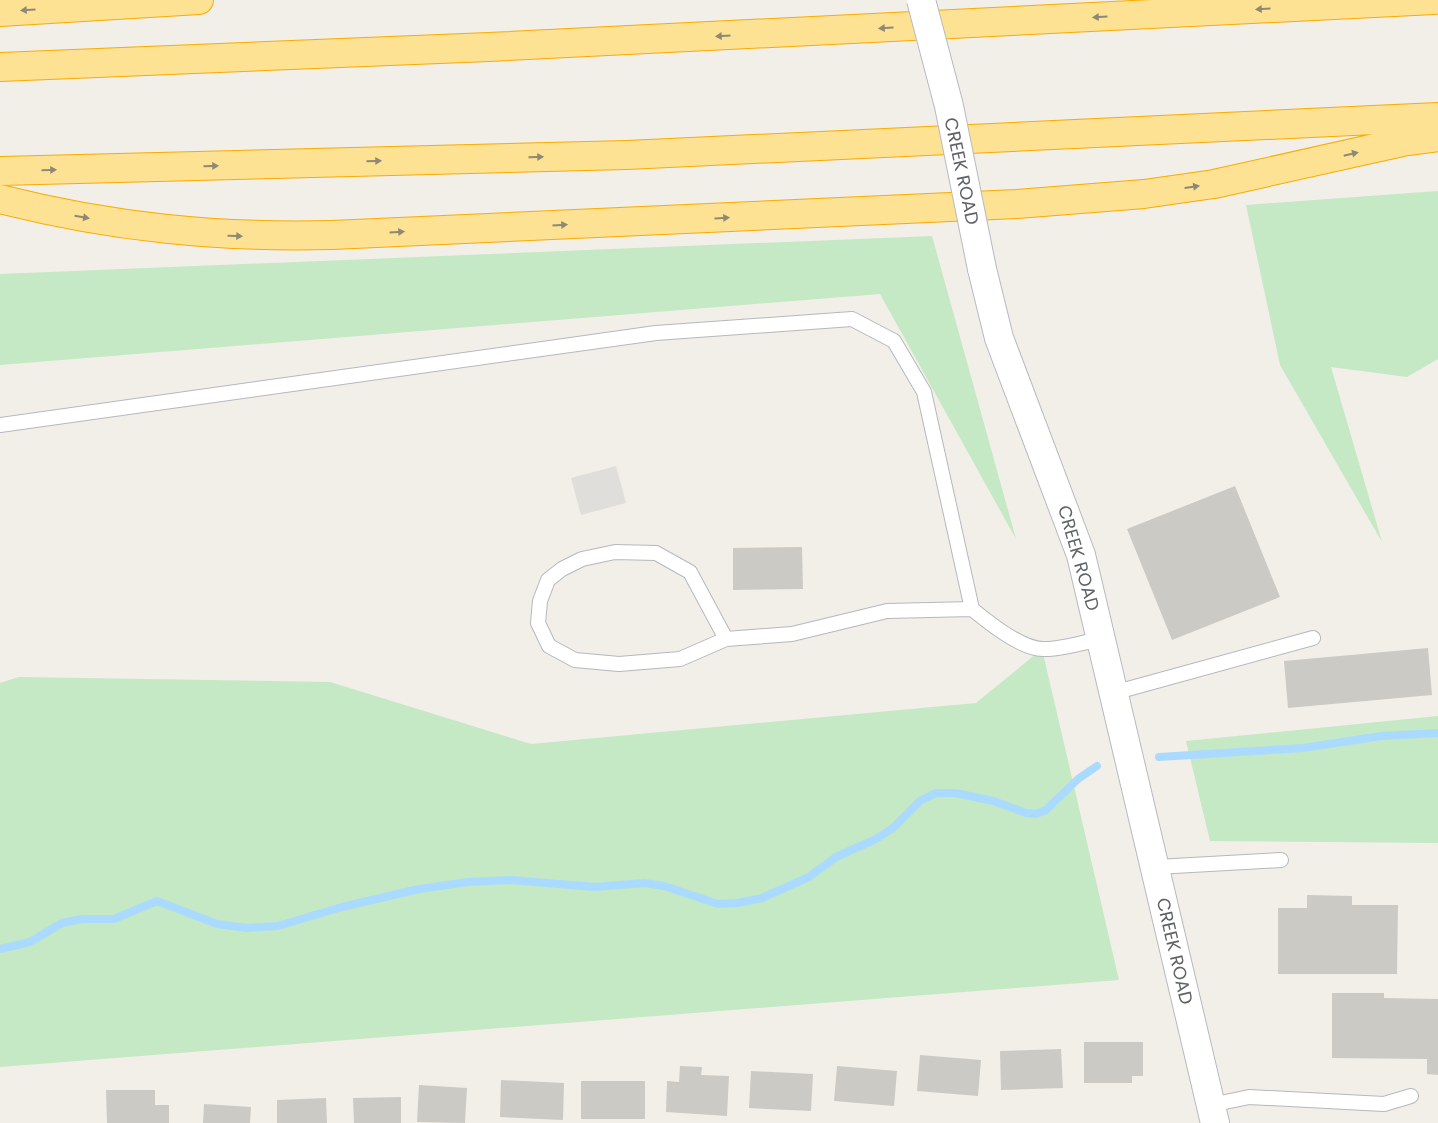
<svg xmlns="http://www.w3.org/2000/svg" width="1438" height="1123" font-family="Poppins,sans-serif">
	<rect width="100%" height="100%" fill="#f1efe8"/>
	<path fill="#e0deda" d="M616,466l10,37 -45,12 -10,-37z"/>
	<path fill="#c5e8c5" d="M1438,191v168l-31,18 -76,-10 51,175 -102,-177 -34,-160z
		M932,236l84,303 -136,-245 -880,71v-91z
		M1042,649l77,331 -1119,87v-384l19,-6 311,5 201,62 445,-41z
		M1438,716v127l-228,-2 -24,-100z"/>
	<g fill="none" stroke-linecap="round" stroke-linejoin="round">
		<path stroke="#aadaff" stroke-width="8" d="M1159,757l144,-9 79,-12 56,-3
			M0,949l30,-7 32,-19 20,-4h32l43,-18 60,23 30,4 31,-2 64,-19 77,-18 49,-7 43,-2 84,7 49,-4 20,3 54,18 20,-1 24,-5 47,-21 27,-20 40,-18 17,-11 27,-27 16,-8h20l37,8 33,12 10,1 10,-4 32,-31 19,-13"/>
	</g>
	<path fill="#cccac5" d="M1235,486l45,111 -108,43 -45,-111z
		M802,547l1,42 -70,1v-42z
		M1428,648l4,47 -144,13 -4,-47z
		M1307,895l45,1v9h46l-1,69h-119v-66h29z
		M1332,993h52v5l54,1v76l-11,-1v-15l-95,-1z
		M1084,1042h59v34h-11v7h-48z
		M1061,1049l2,39 -62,2 -1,-39z
		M920,1055l61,5 -3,36 -61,-5z
		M680,1066l22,1 -1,8 28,1 -2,40 -61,-4 1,-31 12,1z
		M837,1066l60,5 -3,35 -60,-5z
		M751,1071l62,3 -2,37 -62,-3z
		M501,1080l63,3 -1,37 -63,-3z
		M581,1081h64v38h-64z
		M419,1085l48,3 -2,35 -48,-1z
		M106,1090h49v15h14v18h-62z
		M401,1097v26h-47l-1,-25z
		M326,1098l1,25h-50v-23z
		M204,1104l47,3 -1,16h-47z"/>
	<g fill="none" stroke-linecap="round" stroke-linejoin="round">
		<defs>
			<path id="lane" d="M0,425l656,-92 196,-14 42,22 30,51 48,217c16,13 49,40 71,40 16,1 41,-7 58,-10
				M726,639l-36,-67 -34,-19 -41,-1 -33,7 -20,10 -14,11 -8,21 -2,22 11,23 26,14 44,4 61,-5 46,-20 66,-5 95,-23 85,-2
				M1113,693l200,-55
				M1156,867l125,-7
				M1211,1105l38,-8 135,7 27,-8"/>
			<path id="secondary" d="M982,269l17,69 82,217 134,568"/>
			<path id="highway" d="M0,12l199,-12
				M0,67l489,-20 945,-47
				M0,171l627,-16 811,-38
				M0,199c111,28 217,39 332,36l685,-31 127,-10 70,-10 188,-42 36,-5"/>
		</defs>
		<use href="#lane" stroke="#b5b8bc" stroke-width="16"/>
		<use href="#secondary" stroke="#b6babf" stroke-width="30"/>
		<use href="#highway" stroke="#f9ab00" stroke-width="30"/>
		<use href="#lane" stroke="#fff" stroke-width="14"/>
		<use href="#secondary" stroke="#fff" stroke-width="28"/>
		<use href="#highway" stroke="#fde293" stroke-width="28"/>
		<defs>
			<path id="secondary-bridge" d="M921,0l28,106 33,163"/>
		</defs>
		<use href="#secondary-bridge" stroke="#b6babf" stroke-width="30" stroke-linecap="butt"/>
		<use href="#secondary-bridge" stroke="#fff" stroke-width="28"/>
	</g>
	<defs><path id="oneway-solid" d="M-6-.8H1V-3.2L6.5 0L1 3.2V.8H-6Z" transform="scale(1.25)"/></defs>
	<g fill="#8e8975">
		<use href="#oneway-solid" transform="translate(1263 9) rotate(177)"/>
		<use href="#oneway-solid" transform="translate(28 10) rotate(177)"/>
		<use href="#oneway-solid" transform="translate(1100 17) rotate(177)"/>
		<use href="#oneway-solid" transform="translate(886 28) rotate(177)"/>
		<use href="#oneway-solid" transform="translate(723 36) rotate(177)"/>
		<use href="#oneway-solid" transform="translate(1351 154) rotate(-13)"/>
		<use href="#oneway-solid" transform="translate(536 157) rotate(-1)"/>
		<use href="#oneway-solid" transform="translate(374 161) rotate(-1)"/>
		<use href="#oneway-solid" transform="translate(211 166) rotate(-1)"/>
		<use href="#oneway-solid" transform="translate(49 170) rotate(-1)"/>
		<use href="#oneway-solid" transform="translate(1192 187) rotate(-8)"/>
		<use href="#oneway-solid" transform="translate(82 217) rotate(10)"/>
		<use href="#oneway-solid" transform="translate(722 218) rotate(-3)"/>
		<use href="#oneway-solid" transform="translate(560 225) rotate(-3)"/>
		<use href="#oneway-solid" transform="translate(397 232) rotate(-3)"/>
		<use href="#oneway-solid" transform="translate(235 236) rotate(2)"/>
	</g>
	<g text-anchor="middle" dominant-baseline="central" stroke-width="4.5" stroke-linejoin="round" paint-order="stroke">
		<g font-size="18" fill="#5f6368" stroke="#fff">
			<text transform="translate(962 171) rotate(78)">CREEK ROAD</text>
			<text transform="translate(1079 558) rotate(74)">CREEK ROAD</text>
			<text transform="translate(1175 951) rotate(77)">CREEK ROAD</text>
		</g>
	</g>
</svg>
